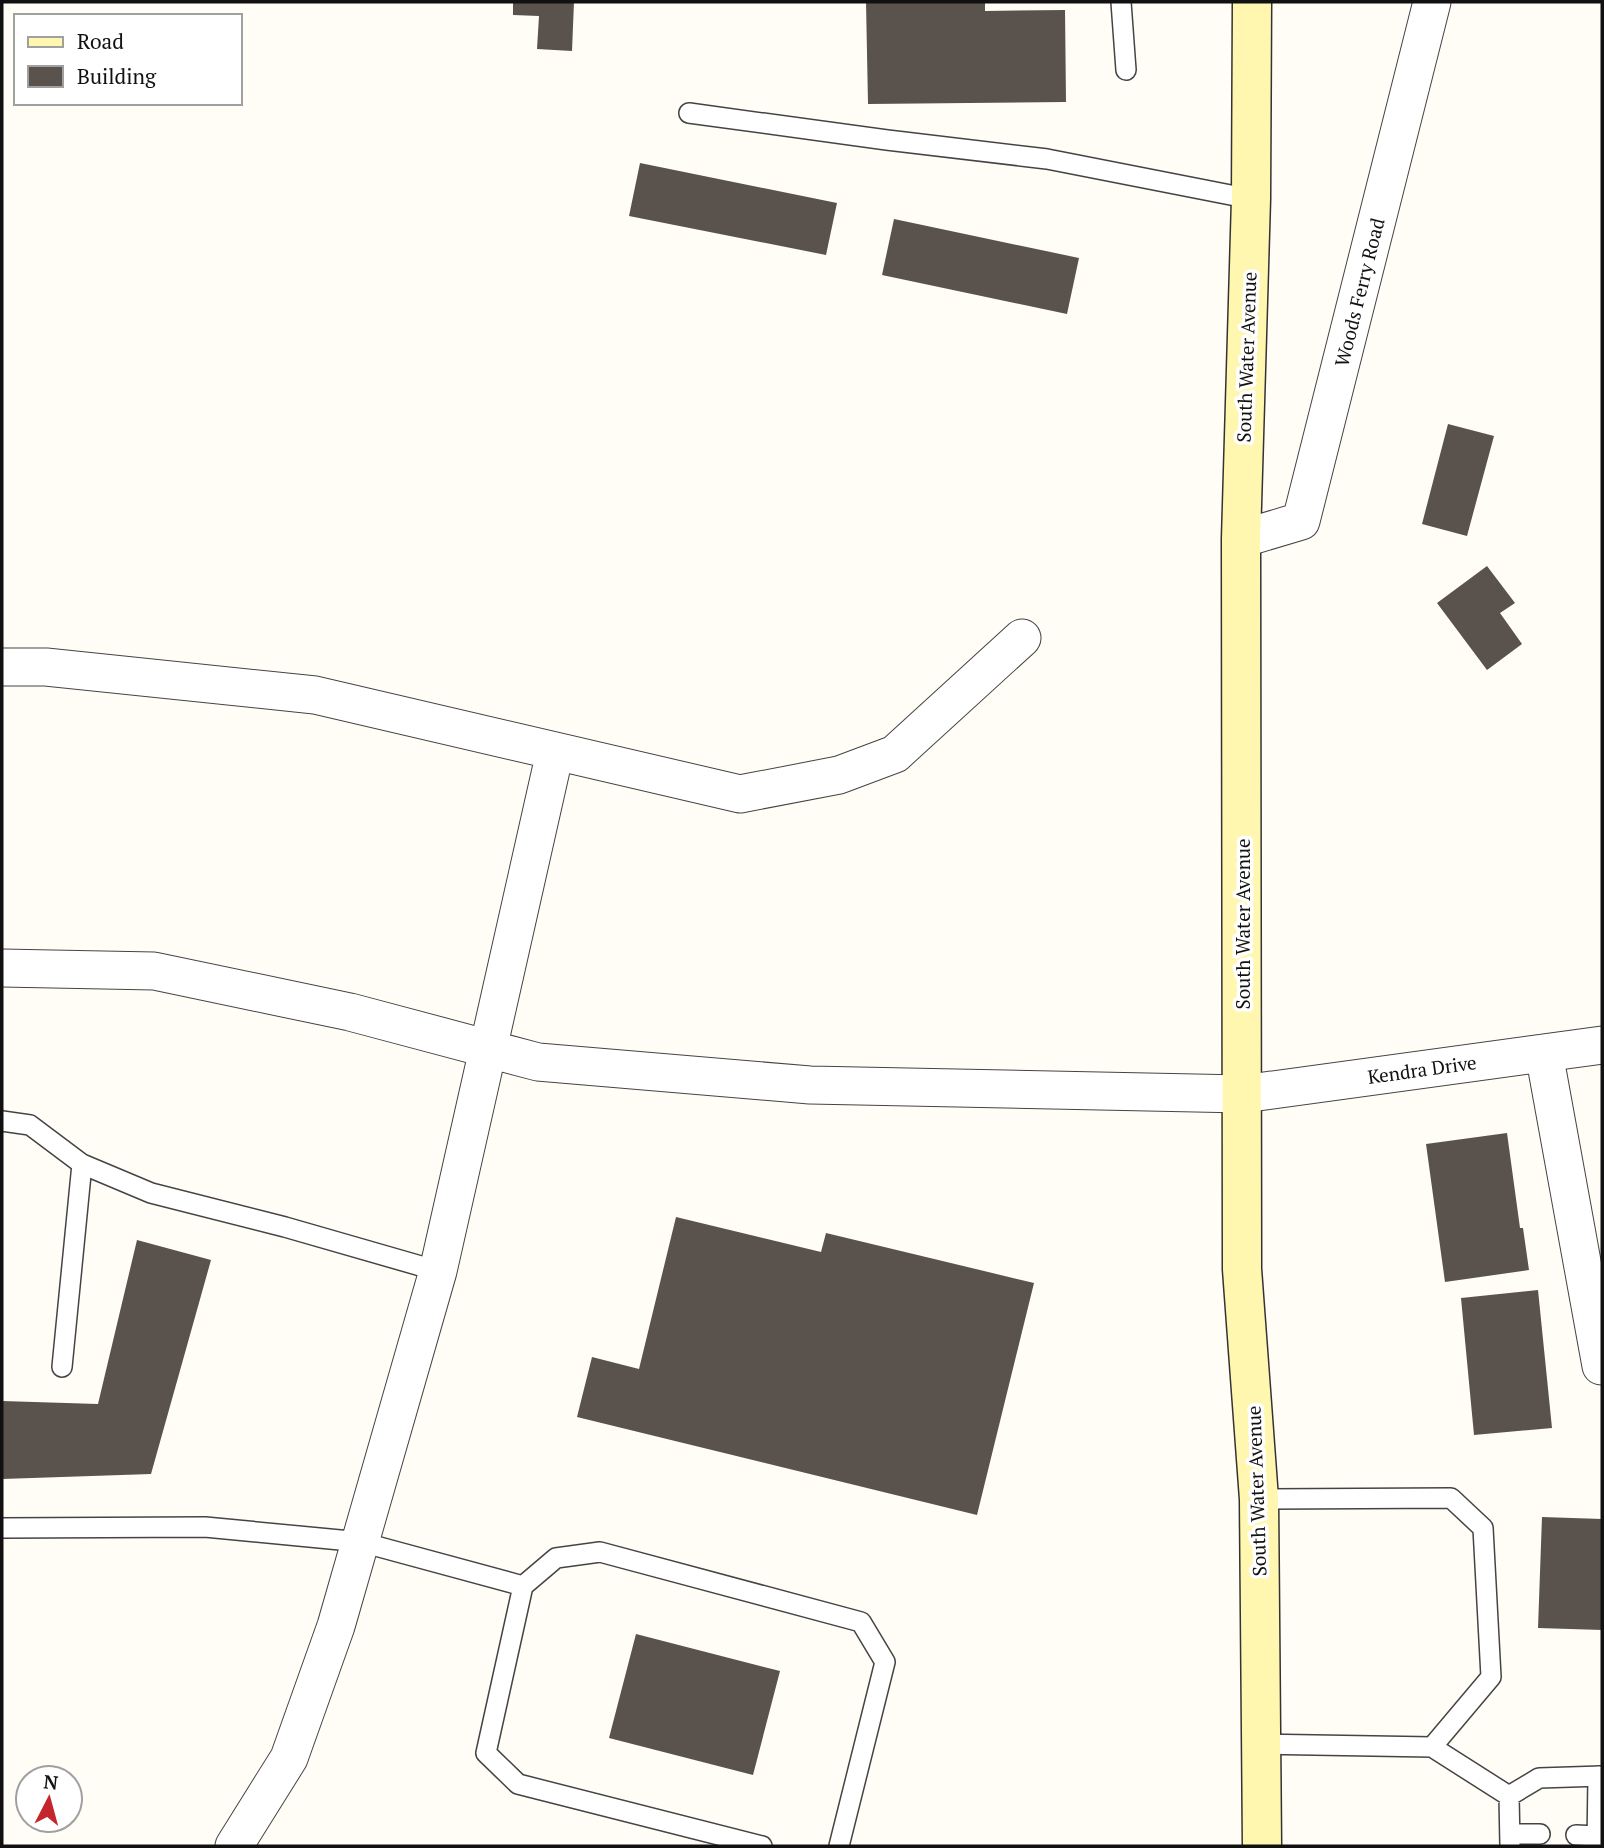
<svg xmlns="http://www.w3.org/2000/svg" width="1604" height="1848" font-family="'PT Serif',serif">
	<rect width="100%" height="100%" fill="#fffdf5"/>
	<path fill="#5a524d" d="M513,2h61l-2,49 -35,-2 2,-33 -26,-1z
		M866,2h119v9l80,-1 1,92 -198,2z
		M640,163l197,40 -11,52 -197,-39z
		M894,219l185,39 -12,56 -185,-39z
		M1448,424l46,12 -27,100 -45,-12z
		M1487,566l28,37 -15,10 22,31 -35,26 -50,-67z
		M1507,1133l13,95h3l6,42 -84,12 -19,-138z
		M676,1217l145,35 5,-19 208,50 -57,232 -400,-98 15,-60 47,12z
		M137,1240l74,20 -60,214 -149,5v-78l96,3z
		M1538,1290l14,138 -78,7 -13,-137z
		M1542,1517l60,2v111l-64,-2z
		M636,1634l144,37 -27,104 -144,-37z"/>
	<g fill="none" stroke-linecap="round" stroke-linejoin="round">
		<defs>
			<path id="lane" d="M1121,2l5,68
				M689,113l198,27 160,19 204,40
				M2,1121l28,4 52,39 69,29 134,34 153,44
				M62,1367l20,-203
				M1259,1499l192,-1 32,30 8,149 -59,70 -171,-3
				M2,1528l203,-1 156,15 162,44
				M1432,1747l77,49 1,50
				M1509,1796l30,-18 63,-2
				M1510,1834h30
				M1576,1835l21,1
				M762,1846l-244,-62 -32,-31 37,-167 33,-28 44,-6 261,70 24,40 -46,184
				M1597,1846l1,-70"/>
			<path id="street" d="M1241,539l60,-18 131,-519
				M2,667h44l269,28 425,99 99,-19 56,-21 127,-116
				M2,968l152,3 196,41 188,50 272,23 433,9 359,-49
				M1544,1053l57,313
				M234,1846l55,-88 47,-132 102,-355 117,-519"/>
			<path id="secondary" d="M1252,2l-1,197 -10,340 1,730 17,230 3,347"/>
		</defs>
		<use href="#lane" stroke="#444" stroke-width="22"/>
		<use href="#street" stroke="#444" stroke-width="39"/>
		<use href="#secondary" stroke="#333" stroke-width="41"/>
		<use href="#lane" stroke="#fff" stroke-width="19"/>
		<use href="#street" stroke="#fff" stroke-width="37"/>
		<use href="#secondary" stroke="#fff6b0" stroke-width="38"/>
	</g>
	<g text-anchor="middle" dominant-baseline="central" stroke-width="7" stroke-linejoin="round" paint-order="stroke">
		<g font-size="19" fill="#111" stroke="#fff">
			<text transform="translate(1359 292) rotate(-76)">Woods Ferry Road</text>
			<text transform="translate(1246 357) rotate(-88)">South Water Avenue</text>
			<text transform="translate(1242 924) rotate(-90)">South Water Avenue</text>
			<text transform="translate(1422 1069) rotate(-8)">Kendra Drive</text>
			<text transform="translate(1256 1491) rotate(-92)">South Water Avenue</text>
		</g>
	</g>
	<rect width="1604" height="1848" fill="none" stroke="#111111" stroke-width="7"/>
	<rect x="14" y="14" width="228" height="91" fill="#ffffff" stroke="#a0a0a0" stroke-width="2"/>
	<rect x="28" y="37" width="35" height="10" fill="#fff6b0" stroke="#a0a0a0" stroke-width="2"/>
	<text x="77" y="49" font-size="21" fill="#111111">Road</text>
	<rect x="28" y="66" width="35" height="21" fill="#5a524d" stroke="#a0a0a0" stroke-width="2"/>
	<text x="77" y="84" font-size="21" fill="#111111">Building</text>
	<g transform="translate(49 1799) rotate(6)"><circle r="33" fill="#ffffff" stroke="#a0a0a0" stroke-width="2"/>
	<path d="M0-5L12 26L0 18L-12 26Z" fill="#c4262e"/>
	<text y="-10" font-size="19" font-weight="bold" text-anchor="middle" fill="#111111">N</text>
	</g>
</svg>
